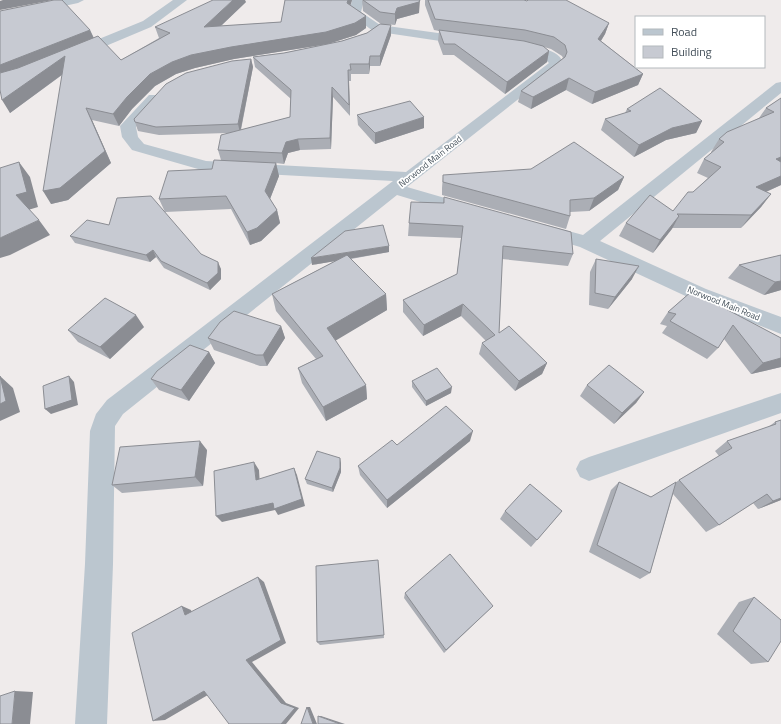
<svg xmlns="http://www.w3.org/2000/svg" width="781" height="724" font-family="'Titillium Web',sans-serif">
	<rect width="100%" height="100%" fill="#efebeb"/>
	<g fill="none" stroke-linecap="round" stroke-linejoin="round">
		<path fill="#bbc6cf" fill-rule="evenodd" d="M61,0h23l-6,3 -78,17v-8z
			M173,0h14l-36,27 -69,29h-10l-2,-3 2,-3 71,-29z
			M352,0h12l-3,12 19,13 87,12 6,4 -6,4 -94,-14 -24,-18z
			M519,43c12,3 43,6 44,21l-156,123 69,20 3,4 -3,4 -6,2 -73,-22 -274,219 -8,12 -2,138 -6,160h-32l10,-160 5,-133 6,-17 11,-14 286,-219 -188,-10 -73,-21 -10,-13 -2,-11 29,-31h10l2,3 -25,29 2,10 6,7 62,17 200,11 143,-109 -7,-7 -28,-6 -1,-3 1,-3z
			M781,82v11l-181,148 106,48 75,28v17l-89,-35 -112,-52 -43,-13 -3,-4 3,-4 6,-2 40,11 193,-152z
			M781,393v20l-192,68 -9,-4 -4,-8 4,-8 9,-4z"/>
	</g>
	<path fill="#abaeb5" d="M285,0h67l-2,5 16,11v12l-10,7 -28,9 -94,15 -39,9 -19,6 -21,12 -23,23 -13,17 -27,-6 19,43 -43,37 -17,4 11,-129 -52,38 -10,-41v-61l90,19 4,8 27,22 38,-22 -4,-11 91,-25 -25,24 60,-4z
		M362,0l57,13 -22,6 -2,6 -10,-1 6,1v10l-11,31h-10l-1,8h-18v7h-2l1,35 -17,-19 -2,52 -31,1 -12,3 -4,11 -8,-1 3,13 -9,23 7,11 3,13 -19,18 -11,4 -19,-36 -66,3 -6,-13 53,-30 9,-9 -3,-10 10,-17 -69,2 -21,-4 -3,-9 116,-63 2,8 -12,63 49,-13 1,-18 -36,-32 -2,-10 31,-4 58,-12 25,-8 14,-9 -18,-13z
		M425,0h99l3,1 82,22 -4,11 -4,7 42,33 -5,11 -46,19 -26,-14 -35,19 -13,-7 3,-11 42,-33 -1,-2 -11,-7 -7,-2 5,4 -2,11 -42,32 -51,-39h-11l-5,-14 1,-10 -5,-1 -9,-25z
		M781,98v87l-15,7 5,2 -10,13 -20,21h-69l-19,25 -34,-17 7,-13 47,-12 35,-33 -11,-5 7,-14 8,-6 -1,-1 8,-13 40,-21 7,-10z
		M627,109l75,12 -6,12 -30,7 -32,17 -33,-27 4,-11 20,-6z
		M357,115l67,13 -49,16 -17,-19z
		M443,175l181,2 -6,13 -29,21 -19,1v4l-4,13 -124,-34v-7z
		M444,197l129,57 -5,12 -66,-7 -3,74 48,30 -5,11 -27,17 -36,-37 3,-11 4,-2 -25,-25 -38,20 -20,-24v-12l54,-26 4,-36 -53,-2 1,-13 34,-20z
		M70,236l131,18 20,15v10l-11,11 -46,-22 -8,-11 -6,5 -75,-19z
		M389,246v6l-38,7 35,35 1,16 -52,30 31,45 1,14 -41,22 -24,-38 -4,-15 18,-9 -40,-48 -4,-17 63,-33 -23,4z
		M781,255v35l-17,5 -36,-17 11,-13z
		M596,259l36,20 -24,30 -19,-4 1,-33z
		M692,291l89,47v29l-30,7 -27,-35 -6,9 -11,11 -45,-26 5,-7 -7,-2 8,-12z
		M281,326l4,12 -18,28h-7l-46,-16 -6,-12z
		M144,327l-34,32 -32,-17 -10,-12z
		M209,352l6,11 -26,38 -30,-11 -8,-11z
		M412,381l39,12 -25,13 -14,-19z
		M587,385l57,7 -8,11 -22,21 -34,-28z
		M781,420v80l-23,9 -5,-6 -34,22 -13,7 -33,-38 -23,79 -10,6 -51,-27 22,-62 8,-8 32,15 24,-14 4,-3 40,-24 -4,-5 12,-10 41,-14 7,-5z
		M470,441l-83,67 -27,-33 -2,-9 39,-21z
		M207,450l-4,36 -81,7 -10,-8z
		M341,463v9l-8,20 -26,-8 -2,-5z
		M505,511h57l-31,36 -31,-28z
		M378,560l6,78 -64,7 -3,-3z
		M405,593l88,13 -49,47 -40,-55z
		M754,597l14,65 -17,2 -34,-30 22,-32z"/>
	<path fill="#8b8d93" d="M3,0h50l-53,10v-9z
		M233,0h12l1,2 -39,37 -3,-12z
		M348,0h4l-4,14 -1,-11z
		M420,0l-1,13 -22,6 -2,6v-11l2,-6z
		M366,16v12l-10,7 -28,9 -94,15 -39,9 -19,6 -21,12 -23,23 -13,17 -6,-12 14,-17 23,-23 22,-12 19,-7z
		M609,23l-4,11 -10,16 3,-11z
		M391,25v10l-11,31v-10z
		M90,30l4,9 -92,36 -2,-3v-7z
		M549,51l-2,11 -42,32 2,-12z
		M65,56l6,12 -61,45 -8,-13z
		M370,56v10l-1,8v-10z
		M251,59l2,8 -13,66 -2,-9z
		M348,70l1,11 1,35 -1,-11z
		M643,74l-5,11 -46,19 3,-12z
		M569,78l-3,12 -35,19 2,-12z
		M332,87l1,10 -2,52 -1,-11z
		M86,108l6,12 19,43 -43,37 -17,4 -8,-13z
		M424,117v11l-49,16v-11z
		M702,121l-6,12 -30,7 -32,17 5,-12 33,-17z
		M298,139l2,11 -12,3 -4,11 -2,-11 4,-11z
		M781,157v9l-5,-7z
		M19,162l11,15 8,30 -10,3 -12,-15z
		M276,163l3,13 -11,28 -3,-13z
		M781,176v9l-34,15 9,-13z
		M624,177l-6,13 -29,21 5,-13z
		M771,194l-10,13 -20,21 10,-13z
		M277,210l3,13 -19,18 -11,4 -3,-13z
		M679,216l-7,13 -19,24 7,-13z
		M39,220l11,15 -40,20 -10,3v-20z
		M389,246v6l-77,13 -1,-7z
		M153,250l3,7 -6,5 -4,-7z
		M218,262l3,7v10l-11,11 -3,-7z
		M639,266l-7,13 -24,30 7,-12z
		M781,281v9l-17,5 11,-13z
		M386,294l1,16 -57,34 -3,-16z
		M463,304l-2,12 -38,20 1,-11z
		M136,315l8,12 -34,32 -10,-12z
		M281,326l4,12 -18,28 -4,-11z
		M209,352l6,11 -26,38 -8,-11z
		M781,358v9l-30,7 12,-11z
		M547,363l-5,11 -27,17 4,-10z
		M0,376l13,12 7,24 -20,9z
		M69,376l5,6 4,23 -27,9 -6,-5z
		M366,385l1,14 -41,22 -3,-14z
		M452,387l-1,6 -25,13v-5z
		M644,392l-8,11 -22,21 8,-11z
		M473,431l-3,10 -83,67v-8z
		M200,441l7,9 -4,36 -8,-9z
		M340,458l1,5v9l-8,20 -1,-4z
		M254,462l5,8 1,17 -4,-7z
		M294,468l3,7 8,31 -27,9 -3,-5 -53,12 -6,-6z
		M781,498v2l-23,9 15,-8z
		M258,577l6,5 22,61 -34,19 34,41 13,5 -13,16h-5l-35,-64z
		M182,606l9,4 3,9 -9,-4z
		M15,691l18,1 -3,32h-18z
		M204,691l9,1 -48,28 -12,1z
		M307,707h3l7,17h-4z
		M318,716h3l24,8h-5z"/>
	<path fill="#c7cad2" stroke="#8b8d93" d="M54,0h8l28,30 -90,35v-54z
		M213,0h20l-29,27 77,-5 4,-22h63l-1,3 19,13 -11,7 -29,9 -95,15 -40,8 -19,7 -22,12 -23,23 -14,17 -27,-6 19,43 -45,37 -17,3 22,-135 -63,44 -2,-10v-17l18,-5 80,-32 23,24 49,-27 -15,-6z
		M363,0h57l-1,2 -22,6 -2,6 -15,-2z
		M428,0h96l3,1 1,-1h38l43,23 -11,16 45,35 -48,18 -26,-14 -36,19 -12,-6 44,-34 2,-5 -2,-7 -11,-8 -29,-7 -90,-11z
		M380,24l11,1 -11,31h-10l-1,8h-19l1,6h-3l1,35 -17,-18 -2,51 -32,1 -12,3 -4,11 -64,-3 3,-15 69,-18 1,-27 -38,-33 31,-4 58,-12 25,-8z
		M439,30l85,11 19,5 6,5 -42,31 -52,-38h-11z
		M251,59l-13,65 -82,3 -21,-5 -1,-3 32,-35 20,-11 46,-12z
		M660,88l42,33 -30,7 -33,17 -34,-26 26,-8 -4,-2z
		M781,98v59l-5,2 5,3v14l-25,11 15,7 -20,21 -74,-1 2,2 -19,24 -34,-17 24,-28 23,16 15,-19h5l28,-25 -17,-8 20,-17 -5,-3 8,-7 47,-20 -8,-4z
		M410,101l14,16 -49,16 -18,-18z
		M574,142l50,35 -30,21 -24,2v16l-127,-34v-7l88,-6z
		M214,160l62,3 -11,28 12,19 -20,18 -10,4 -21,-36 -67,3 9,-28 44,-2z
		M19,162l8,30 -11,3 23,25 -39,18v-70z
		M151,196l50,58 17,8v11l-11,10 -46,-22 -8,-11 -7,5 -76,-19 17,-16 22,5 8,-27z
		M444,197l127,35 2,22 -70,-8 -4,87 10,-7 38,37 -28,18 -37,-38 13,-8 -32,-31 -39,21 -21,-25 54,-26 6,-48 -54,-3 2,-21 33,1z
		M383,225l6,21 -78,12 34,-27z
		M347,255l39,39 -59,34 39,57 -43,22 -25,-39 25,-12 -51,-62z
		M781,255v26l-6,1 -36,-17z
		M596,259l43,7 -24,31 -20,-4z
		M692,291l89,47v20l-18,5 -30,-38 -15,23 -48,-27 6,-7 -8,-2z
		M105,298l31,17 -36,32 -32,-17z
		M234,311l47,15 -18,29h-7l-48,-17 12,-16z
		M190,345l19,7 -28,38 -30,-11 6,-8z
		M609,365l35,27 -22,21 -35,-28z
		M437,368l15,19 -26,14 -14,-20z
		M0,376l6,25 -6,3z
		M69,376l3,24 -27,9 -2,-23z
		M446,406l27,25 -86,69 -29,-34 34,-26 5,5z
		M781,420v78l-8,3 -6,-7 -48,31 -40,-45 53,-32 -5,-7 49,-17 -1,-2z
		M200,441l-5,36 -83,8 8,-38z
		M317,451l23,7v10l-8,20 -27,-9z
		M254,462l2,18 38,-12 8,31 -28,10 -1,-6 -57,13 -2,-45z
		M619,482l32,15 25,-15 -26,91 -53,-28z
		M530,484l32,27 -25,29 -32,-29z
		M450,554l43,52 -47,44 -41,-57z
		M378,560l6,75 -67,7 -1,-76z
		M258,577l23,63 -35,20 35,43 14,5 -14,16h-52l-25,-33 -51,30 -21,-88 50,-27 3,9z
		M754,597l27,23v21l-13,21 -35,-31z
		M15,691l-3,33h-12v-28z
		M307,707l6,17h-12z
		M318,716l22,8h-22z"/>
	<g text-anchor="middle" dominant-baseline="central" stroke-width="3.5" stroke-linejoin="round" paint-order="stroke">
		<g font-size="9" fill="#434f59" stroke="#fff">
			<text transform="translate(430 161) rotate(-38)">Norwood Main Road</text>
			<text transform="translate(724 303) rotate(22)">Norwood Main Road</text>
		</g>
	</g>
	<rect x="635" y="16" width="130" height="52" fill="#ffffff" stroke="#b4b9bd"/>
	<rect x="643" y="29" width="20" height="6" fill="#bbc6cf" stroke="#b4b9bd"/>
	<text x="671" y="36" font-size="12" fill="#434f59">Road</text>
	<rect x="643" y="46" width="20" height="12" fill="#c7cad2" stroke="#b4b9bd"/>
	<text x="671" y="56" font-size="12" fill="#434f59">Building</text>
</svg>
